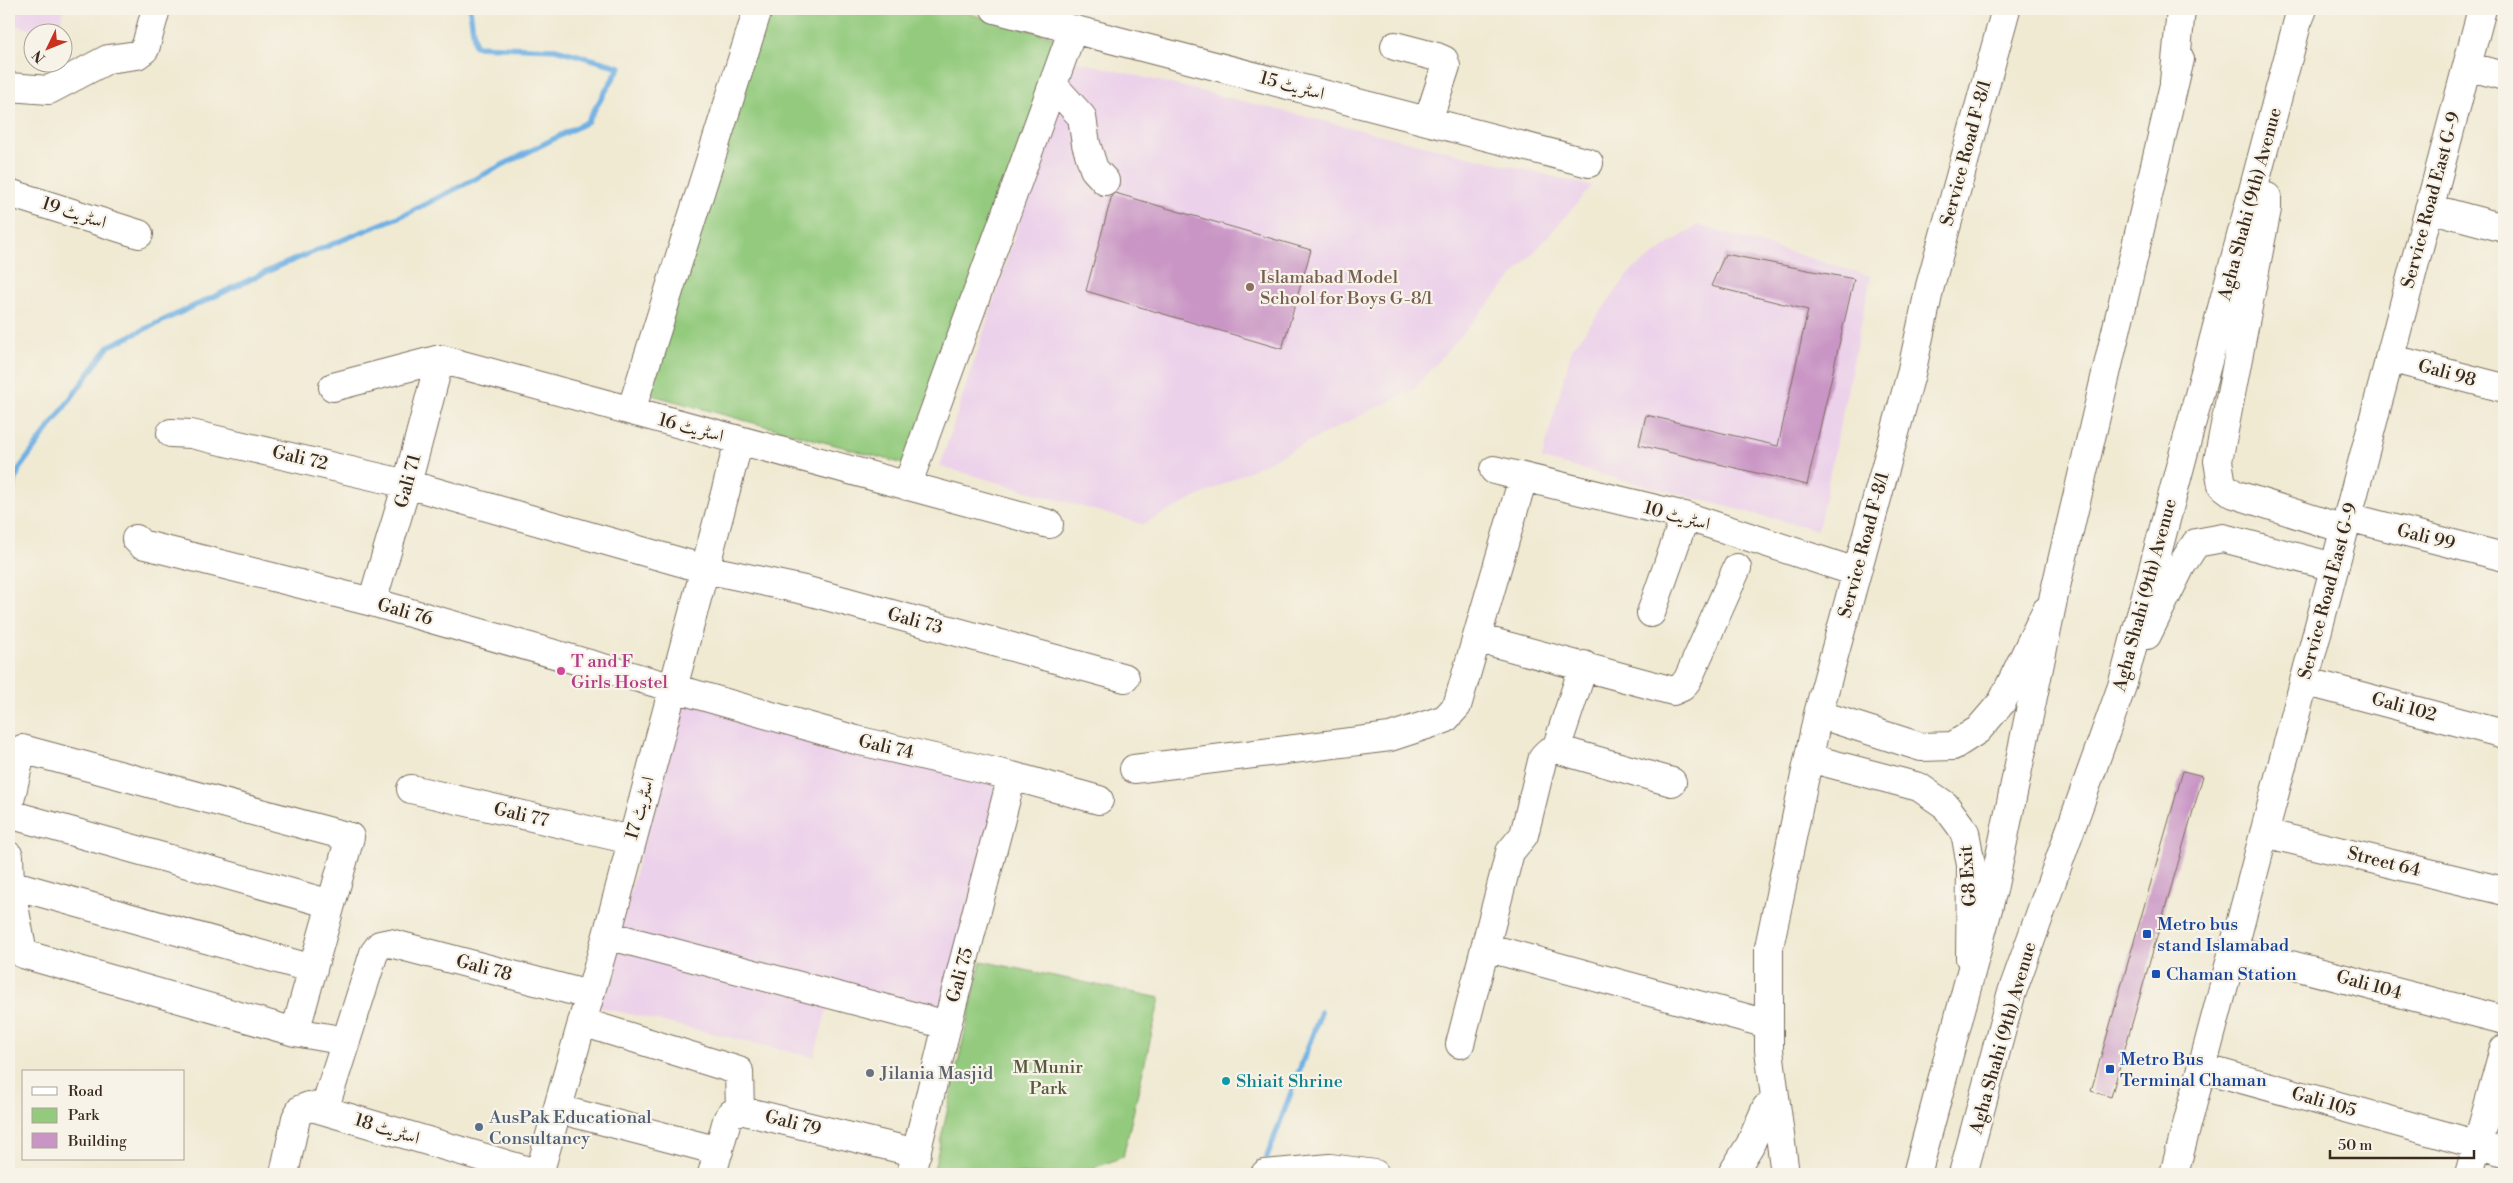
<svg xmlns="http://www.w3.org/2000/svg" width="2513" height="1183" font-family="'Libre Bodoni',Amiri,serif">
	<rect width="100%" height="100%" fill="#f7f3e8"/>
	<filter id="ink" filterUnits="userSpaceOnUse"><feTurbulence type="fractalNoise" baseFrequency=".02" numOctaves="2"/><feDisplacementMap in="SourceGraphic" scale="10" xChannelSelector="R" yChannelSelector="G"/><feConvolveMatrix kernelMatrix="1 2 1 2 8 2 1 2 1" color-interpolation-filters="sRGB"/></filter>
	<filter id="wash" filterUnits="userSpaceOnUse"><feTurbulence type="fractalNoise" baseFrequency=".0096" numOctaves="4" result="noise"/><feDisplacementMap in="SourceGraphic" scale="20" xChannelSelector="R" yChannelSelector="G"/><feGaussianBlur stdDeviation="1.12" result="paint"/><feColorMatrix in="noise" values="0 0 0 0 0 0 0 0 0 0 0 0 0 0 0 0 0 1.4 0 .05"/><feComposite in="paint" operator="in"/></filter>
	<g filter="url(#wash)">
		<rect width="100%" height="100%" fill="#f0ead3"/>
		<path fill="#ecd1ea" d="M9,9h55l-7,23h-18l-30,-9z
			M1072,60l520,126 -178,203 -271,135 -203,-58z
			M1697,225l174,51 -53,254 -276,-71 30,-110 60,-79z
			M682,694l320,85 -63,237 -319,-85z
			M614,946l215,56 -15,55 -215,-50z"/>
		<path fill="#93ca7d" stroke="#677a4e" d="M765,9h187l112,31 -156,425 -260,-71z
			M981,961l179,37 -37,159 -45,17h-145z"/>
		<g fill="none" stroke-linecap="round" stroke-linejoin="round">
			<path stroke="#6eb0e3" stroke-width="5.5" d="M9,501l10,-32 90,-123 170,-80 129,-53 179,-91 33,-55 -65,-18 -80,-3 -5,-37
				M1267,1157l54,-145"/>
		</g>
		<g id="blocks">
			<path fill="#c995c5" d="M1115,193l196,57 -29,99 -196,-58 26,-96z
				M1725,254l129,25 -47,206 -168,-40 7,-30 132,31 30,-136 -97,-24z
				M2183,771l20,5 -92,321 -20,-6z"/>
		</g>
	</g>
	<g filter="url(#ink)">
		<use href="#blocks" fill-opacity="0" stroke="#7a6d5d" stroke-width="1"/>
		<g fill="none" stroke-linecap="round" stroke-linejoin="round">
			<defs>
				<path id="minor" d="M995,9l594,154
					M1395,46l42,11 7,3 2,6 -18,55
					M2467,66l37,10
					M1053,85l29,32 4,27 8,25 11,12
					M9,87l40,3 59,-31 29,-4 8,-6 11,-40
					M9,193l130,41
					M2429,208l75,20
					M2389,358l115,30
					M333,387l107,-28 609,165
					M631,411l127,-402
					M171,433l20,1 216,50 298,85 99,21 321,88
					M1494,470l191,46 171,56
					M907,486l166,-457
					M2348,517l156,40
					M136,539l5,5 231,58 484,138 156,36 87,24
					M372,602l35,-118 33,-125
					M1651,613l34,-97
					M1477,638l196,53 9,-4 6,-8 49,-111
					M2304,681l200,53
					M1818,714l103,33 32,-1 25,-16 24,-28 44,-91
					M1556,749l116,33
					M1809,758l110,29 26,18 20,27 6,33 -1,93
					M1134,769l256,-32 55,-18 12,-13 66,-228
					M411,789l220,51
					M9,805l13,-56 328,88 -55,195 51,9
					M9,814l322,90
					M2264,833l240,58
					M9,856l1,28 303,85
					M10,884l13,70 272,78
					M607,935l340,90
					M1485,947l283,77
					M2233,950l271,70
					M582,1022l157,49 1,39
					M1460,1044l50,-192 14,-17 19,-78 5,-5 8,-3 28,-84
					M2202,1068l302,84
					M558,1109l161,42
					M324,1110l50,-157 6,-8 10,-2 199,52
					M284,1174l12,-56 5,-9 8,-3 230,68
					M539,1174l68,-239 132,-494
					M712,1174l15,-54 4,-6 9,-4 177,43
					M911,1174l36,-149 65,-249
					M1265,1174l65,-6 45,6
					M1732,1174l18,-29 16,-37
					M1785,1174l-16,-124v-103l49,-233 93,-340 19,-88 76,-277
					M2174,1174l308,-1165
					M2469,1174l35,-125"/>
				<path id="major" d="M2267,197v12l-49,252 4,24 12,9 110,35
					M2147,635l34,-69 15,-23 27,-5 111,29
					M1917,1174l76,-284 61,-295 126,-536
					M1963,1174l48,-179 111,-309 179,-677"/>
				<path id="highway" d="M2299,19l4,-10
					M2174,82l7,-73"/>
			</defs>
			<use href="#minor" stroke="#7a6d5d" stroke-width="30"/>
			<use href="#major" stroke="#7a6d5d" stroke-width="30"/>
			<use href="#highway" stroke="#7a6d5d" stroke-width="30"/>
			<use href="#minor" stroke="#fff" stroke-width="28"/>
			<use href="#major" stroke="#fff" stroke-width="28"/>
			<use href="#highway" stroke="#fff" stroke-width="28"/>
		</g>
	</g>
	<circle fill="#8d6e63" stroke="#f7f3e8" stroke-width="2" cx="1250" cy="287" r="5"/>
	<circle fill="#d1479c" stroke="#f7f3e8" stroke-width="2" cx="561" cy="671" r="5"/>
	<g fill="#1a4fb4" stroke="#f7f3e8" stroke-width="2">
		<rect x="2142" y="929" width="10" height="10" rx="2.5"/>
		<rect x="2151" y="969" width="10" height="10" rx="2.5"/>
		<rect x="2105" y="1064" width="10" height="10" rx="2.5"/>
	</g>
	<circle fill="#6b7280" stroke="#f7f3e8" stroke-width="2" cx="870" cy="1073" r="5"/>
	<circle fill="#0f9aa8" stroke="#f7f3e8" stroke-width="2" cx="1226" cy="1081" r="5"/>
	<circle fill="#5c6f8a" stroke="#f7f3e8" stroke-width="2" cx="479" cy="1127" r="5"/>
	<g text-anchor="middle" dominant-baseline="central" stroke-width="4.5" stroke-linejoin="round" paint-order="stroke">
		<g font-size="18" fill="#3b2a1e" stroke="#f7f3e8">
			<text transform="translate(1292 86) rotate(15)">اسٹریٹ 15</text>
			<text transform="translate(1966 153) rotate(-75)">Service Road F-8/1</text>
			<text transform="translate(2431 200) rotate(-75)">Service Road East G-9</text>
			<text transform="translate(2250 204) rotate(-75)">Agha Shahi (9th) Avenue</text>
			<text transform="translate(74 213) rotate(18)">اسٹریٹ 19</text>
			<text transform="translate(2447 373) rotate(15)">Gali 98</text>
			<text transform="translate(691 428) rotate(15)">اسٹریٹ 16</text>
			<text transform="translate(300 458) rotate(13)">Gali 72</text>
			<text transform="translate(408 481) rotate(-75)">Gali 71</text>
			<text transform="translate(1677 516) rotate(15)">اسٹریٹ 10</text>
			<text transform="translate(2426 537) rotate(14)">Gali 99</text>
			<text transform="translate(1864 545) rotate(-75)">Service Road F-8/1</text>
			<text transform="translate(2328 591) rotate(-75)">Service Road East G-9</text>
			<text transform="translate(2145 595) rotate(-75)">Agha Shahi (9th) Avenue</text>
			<text transform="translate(405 612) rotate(16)">Gali 76</text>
			<text transform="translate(915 621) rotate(15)">Gali 73</text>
			<text transform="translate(2404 707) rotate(15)">Gali 102</text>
			<text transform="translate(886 747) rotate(13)">Gali 74</text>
			<text transform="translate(640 808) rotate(-74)">اسٹریٹ 17</text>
			<text transform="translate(521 815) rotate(13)">Gali 77</text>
			<text transform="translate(2384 862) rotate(14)">Street 64</text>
			<text transform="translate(1968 876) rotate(-94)">G8 Exit</text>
			<text transform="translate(484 968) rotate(15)">Gali 78</text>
			<text transform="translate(960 975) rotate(-75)">Gali 75</text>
			<text transform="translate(2369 985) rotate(15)">Gali 104</text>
			<text transform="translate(2003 1038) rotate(-74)">Agha Shahi (9th) Avenue</text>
			<text transform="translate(2324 1102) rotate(16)">Gali 105</text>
			<text transform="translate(793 1123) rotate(14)">Gali 79</text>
			<text transform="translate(387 1129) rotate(17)">اسٹریٹ 18</text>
		</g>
		<g font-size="18" fill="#785e54" stroke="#f7f3e8" text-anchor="start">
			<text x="1260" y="277">Islamabad Model<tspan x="1260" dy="21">School for Boys G-8/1</tspan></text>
		</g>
		<g font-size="18" fill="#b23c85" stroke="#f7f3e8" text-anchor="start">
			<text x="571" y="661">T and F<tspan x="571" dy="21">Girls Hostel</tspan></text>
		</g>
		<g font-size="18" fill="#164399" stroke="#f7f3e8" text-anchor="start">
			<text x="2157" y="924">Metro bus<tspan x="2157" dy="21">stand Islamabad</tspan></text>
			<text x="2166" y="974">Chaman Station</text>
			<text x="2120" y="1059">Metro Bus<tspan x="2120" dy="21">Terminal Chaman</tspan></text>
		</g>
		<g font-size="18" fill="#555a3a" stroke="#f7f3e8">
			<text x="1048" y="1067">M Munir<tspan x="1048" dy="21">Park</tspan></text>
		</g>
		<g font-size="18" fill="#5b616d" stroke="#f7f3e8" text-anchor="start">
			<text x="880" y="1073">Jilania Masjid</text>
		</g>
		<g font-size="18" fill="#0d838f" stroke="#f7f3e8" text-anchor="start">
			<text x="1236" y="1081">Shiait Shrine</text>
		</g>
		<g font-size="18" fill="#4e5e75" stroke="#f7f3e8" text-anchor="start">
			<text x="489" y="1117">AusPak Educational<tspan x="489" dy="21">Consultancy</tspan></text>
		</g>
	</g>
	<rect width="2513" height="1183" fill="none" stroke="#f7f3e8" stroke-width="30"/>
	<rect x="22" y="1070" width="162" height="90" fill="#f7f3e8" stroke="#aca397"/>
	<rect x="32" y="1087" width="25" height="8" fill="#ffffff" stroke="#aca397"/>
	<text x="68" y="1096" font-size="15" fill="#3b2a1e">Road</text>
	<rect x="32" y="1108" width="25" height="15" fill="#93ca7d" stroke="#aca397"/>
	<text x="68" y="1120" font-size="15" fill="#3b2a1e">Park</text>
	<rect x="32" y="1133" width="25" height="15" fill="#c995c5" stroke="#aca397"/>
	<text x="68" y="1146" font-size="15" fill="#3b2a1e">Building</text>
	<g transform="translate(48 48) rotate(227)"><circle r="24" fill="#f7f3e8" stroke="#aca397"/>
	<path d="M0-4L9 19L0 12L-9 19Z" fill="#c8321e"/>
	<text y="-8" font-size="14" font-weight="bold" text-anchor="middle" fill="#3b2a1e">N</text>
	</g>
	<path d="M2330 1150v8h144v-8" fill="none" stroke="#3b2a1e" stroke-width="2.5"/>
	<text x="2338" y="1150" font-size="15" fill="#3b2a1e" stroke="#f7f3e8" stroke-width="4" paint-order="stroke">50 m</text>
</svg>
